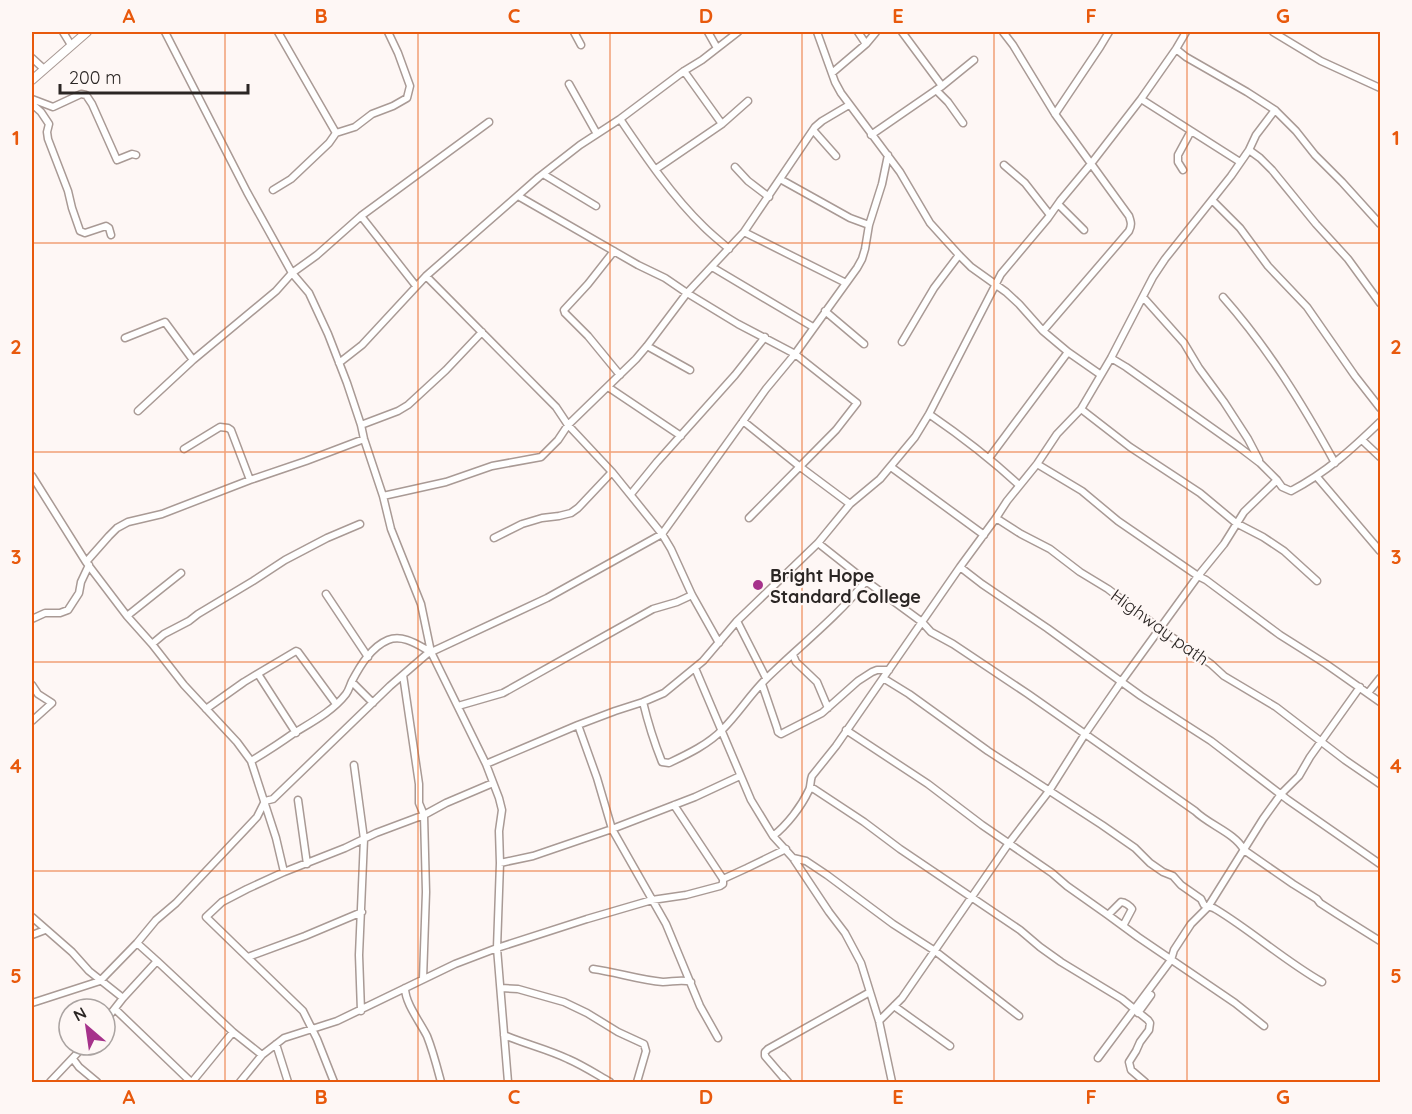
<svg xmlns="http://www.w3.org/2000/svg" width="1412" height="1114" font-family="Quicksand,sans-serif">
	<rect width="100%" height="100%" fill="#fef7f5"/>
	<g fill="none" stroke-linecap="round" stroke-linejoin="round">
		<defs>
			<path id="minor" d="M63,32l8,13
				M165,32l82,160 45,81 17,20 19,41 19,49 14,42 3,14 19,57 8,33 30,75 10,48 55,112 13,34 3,12 -3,21 1,32 -3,85 11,134
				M278,32l58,101
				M574,32l7,13
				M708,32l9,16
				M817,32l18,50 6,11 59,79 30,51 29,32 12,12 35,25 13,12 24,27 25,21 33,23
				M858,32l8,12
				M902,32l40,54
				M1003,32l10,13 42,69 74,102c2,6 3,9 0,15l-86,100
				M1273,32l48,29 59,27
				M1176,49l10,8 61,35 28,18 21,21 19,24 27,27 38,42
				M32,58l12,11
				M684,71l38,53
				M832,73l34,-29 10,-12
				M569,84l28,50
				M936,90l12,12 15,21
				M32,99l21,8 28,-13 5,1 6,9 25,56 15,-6 4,1
				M1141,99l99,63
				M32,104l9,8 8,12 -2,8 1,7 20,52 4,17 8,23 5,2 21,-7 3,2 2,7
				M1055,114l45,-67 9,-15
				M620,119c25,37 52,77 84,108 8,8 17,15 25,22
				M813,130l23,26
				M871,135l71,-49 32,-26
				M1249,150l11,8 12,12 44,54 32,35 32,44
				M1004,165l21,18 25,32
				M735,167l13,14 21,16
				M656,169l66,-45 26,-23
				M1183,170l-5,-8v-7l13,-24
				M543,174l53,32
				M780,179l70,39 19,7
				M273,190l18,-11 38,-36 7,-10 19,-6 17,-13 21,-8 14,-8 3,-12 -12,-33 -10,-21
				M518,196l120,69 27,13 22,15 51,31 57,30 62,49 -21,27 -87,88
				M1212,200l28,28 28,38 39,41 48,69 25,32
				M1058,204l26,26
				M361,216l55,70
				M744,232l102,51
				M614,251l-26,33 -24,26 1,3 23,23 32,39
				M712,267l101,60
				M426,276l130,131 12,18 44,47 50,62 9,15 21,46 27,48
				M1143,297l41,46 15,25 25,34 24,37 11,21
				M1223,297c45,51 79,106 112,166
				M825,311l39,33
				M125,338l40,-16 28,38
				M902,342l32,-54 25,-33
				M647,346l43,24
				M1111,358l15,9 113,80 21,16 17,17
				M339,363l23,-18 64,-69 113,-99 41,-32 40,-26 64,-48 18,-11 36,-28
				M608,387l73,49
				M1081,409l49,38 70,46 36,30 27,14 21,14 33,30
				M138,411l55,-51 83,-69 16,-18 25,-18 44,-39 128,-94
				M929,414c32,22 62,45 90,71
				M743,421l56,45 51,38
				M361,425l37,-14 10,-6 38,-35 36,-38
				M1362,440l18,17
				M184,449l36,-22 8,1 3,2 19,50
				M989,458l79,-106
				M1037,464l45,27 36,30 80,55 8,4 74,55 46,29 54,38
				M891,467l93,68
				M32,476l54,86 41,54 25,28 32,41 53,57 14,19 25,77 8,34
				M1317,477l63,74
				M631,494l26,-32 78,-87 30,-38
				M383,496l63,-14 46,-16 49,-9 17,-17 10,-15 68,-66 11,-13 40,-53 57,-61 71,-105 7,-6 27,-16
				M996,518l25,16 29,15 30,23 28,17 52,40 51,35 13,12 52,31 69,53 35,24
				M494,538l28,-14 20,-6 17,-2 12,-3 7,-5 34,-36
				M818,543l48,38 56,41 9,10 22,12 75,50 167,117c14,14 40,22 49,39l49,34 24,15 3,4 17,11 43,27
				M86,562l23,-26 8,-8 11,-6 34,-8 88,-34 56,-19 58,-22
				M960,567l22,17 65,44 94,68 70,45 77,59 92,64
				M326,594l42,63
				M127,616l54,-43
				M32,619l13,-6h15l8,-3 11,-17 2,-11 8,-17
				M737,621l29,57
				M152,644l12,-10 25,-13 9,-7 55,-33 32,-21 42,-22 33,-14
				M793,655l3,7 21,20 11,26
				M695,668l56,132 22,36 20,22 36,54 16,21 16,30 18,58 13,61
				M258,674l38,59
				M403,675l16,109v19l5,12 2,77 -3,87
				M883,678l26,16 79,57 114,74 33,23 15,15 13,9 10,4 8,9 20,14 3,6c5,2 9,2 13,5 36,22 68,51 105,72
				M352,682l21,21
				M762,684l15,44 1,4 3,2 41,-21 36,-32 14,-9 5,-2h12
				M32,685l6,9 14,9 -20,18
				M1368,693l12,-15
				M643,702c5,21 11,40 19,60l7,1c19,-9 40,-19 54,-34 16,-16 28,-36 45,-52 33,-32 69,-60 98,-96
				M458,706l45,-13 150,-84 24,-7 15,-7
				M206,709l38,-27 52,-31 2,1 38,52
				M578,725l19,53 15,51 54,95 34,82 18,32
				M846,730l82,54 54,41 70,48 15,13 41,29 13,-13c4,0 9,4 11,7l-9,17 15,11 97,66 29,23
				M251,761c15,-9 29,-18 43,-28 18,-11 39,-22 52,-39 3,-4 4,-9 6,-13 8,-15 19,-34 36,-41 15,-6 30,5 43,12
				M486,764l92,-39 37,-14 28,-9 21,-9 39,-32 34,-40 81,-78 32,-39 30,-25 35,-42 14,-23 72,-140 47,-56 12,-17 30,-36 51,-66 35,-50 10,-17
				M354,765l10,74 -5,116 2,56
				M810,788l4,1 50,33 36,27 120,81 20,17 21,15 61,37 26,21 2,3 -1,7 -9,12 -4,9 -7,11 2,8 14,12
				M298,800l9,64
				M674,805l49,74
				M773,836c14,-11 28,-29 36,-46 2,-4 1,-9 3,-14l24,-30 124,-179 36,-49 11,-17 30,-37 20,-30 24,-25 30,-51 42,-81 12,-18 66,-83 18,-26 7,-15 19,-25
				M793,858l13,3 21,14 66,49 42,27 84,65
				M500,863l33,-7 79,-27 83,-32 45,-21
				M1108,915l15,11
				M32,917l40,35 17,19 34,27
				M32,935l13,-5
				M137,943l20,18
				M248,957l57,-21 57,-24
				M593,969c23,3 46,11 70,13 9,0 19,-3 28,0
				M405,988c0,15 15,34 22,48 6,15 10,31 14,46
				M501,988l17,1 46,13 23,11 31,19 26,12 2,7 -9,31
				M32,1003l68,-22 37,-38 19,-23 20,-17 81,-86 8,-16 8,-2 117,-113 37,-32 120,-56 115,-64 104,-145 29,-35 62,-86 5,-9 3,-10 4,-24 13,-41 6,-29
				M894,1006l56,40
				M115,1009l76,73
				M1138,1013l13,-18
				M105,1021l18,-23 34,-37 76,71 29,23
				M879,1021l23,-23 107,-155 40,-52 36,-57 36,-52 77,-106 26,-32 20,-32 33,-32 5,7 9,4c36,-19 60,-41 89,-69
				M504,1035c21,9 43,14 64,24 14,6 28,15 42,23
				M276,1044l12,38
				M1098,1058l73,-98 3,-10 17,-26 17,-17 55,-88 18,-25 18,-18 11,-19 50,-70
				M73,1059l6,8 18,15
				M782,1075l6,7
				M783,1077l-18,-21v-4l3,-3 102,-57
				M50,1082l35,-37
				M192,1082l41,-50
				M240,1082l22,-27 22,-17 53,-17 118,-57 42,-16 90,-29 65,-19 34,-5 34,-9 3,-2v-5l24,-11 39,-19
				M334,1082l-17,-43 -14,-28 -97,-94 16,-15 25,-13 37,-17 61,-24 31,-15 48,-18 22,-12 47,-20"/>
			<path id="tertiary" d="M32,80l55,-48"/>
		</defs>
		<use href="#minor" stroke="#a99a95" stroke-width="9"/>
		<use href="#tertiary" stroke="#a99a95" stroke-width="10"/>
		<use href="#minor" stroke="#fff" stroke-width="6"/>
		<use href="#tertiary" stroke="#fff" stroke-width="8"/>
	</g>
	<path fill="none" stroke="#e8590c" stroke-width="1.5" stroke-opacity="0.55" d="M225,32v1050M418,32v1050M610,32v1050M802,32v1050M994,32v1050M1187,32v1050M32,243h1348M32,452h1348M32,662h1348M32,871h1348"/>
	<circle fill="#a6328b" stroke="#fef7f5" stroke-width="2" cx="758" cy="585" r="6"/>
	<g text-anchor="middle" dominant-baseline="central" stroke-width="4.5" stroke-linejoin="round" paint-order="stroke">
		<g font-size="18" font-weight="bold" fill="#2b2624" stroke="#fef7f5" text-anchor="start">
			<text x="770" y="575">Bright Hope<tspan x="770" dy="21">Standard College</tspan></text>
		</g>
		<g font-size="18" fill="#2b2624" stroke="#fef7f5">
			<text transform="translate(1160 627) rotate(36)">Highway path</text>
		</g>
	</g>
	<rect width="1412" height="1114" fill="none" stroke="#fef7f5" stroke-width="66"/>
	<g transform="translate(87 1027) rotate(331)"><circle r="28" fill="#fef7f5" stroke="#aaa3a1" stroke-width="1.5"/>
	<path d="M0-4.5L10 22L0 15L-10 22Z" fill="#a6328b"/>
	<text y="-9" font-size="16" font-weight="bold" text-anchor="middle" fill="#2b2624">N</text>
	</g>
	<path d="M60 84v9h188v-9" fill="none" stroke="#2b2624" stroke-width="3"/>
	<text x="69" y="84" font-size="18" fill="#2b2624" stroke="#fef7f5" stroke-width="4.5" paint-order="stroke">200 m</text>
	<rect x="33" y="33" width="1346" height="1048" fill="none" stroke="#e8590c" stroke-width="2"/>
	<g font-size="20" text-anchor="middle" font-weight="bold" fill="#e8590c">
		<text x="129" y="23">A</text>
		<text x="321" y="23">B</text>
		<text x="514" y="23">C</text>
		<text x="706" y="23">D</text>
		<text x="898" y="23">E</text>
		<text x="1091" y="23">F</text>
		<text x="1283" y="23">G</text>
		<text x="16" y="145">1</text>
		<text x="1396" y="145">1</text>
		<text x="16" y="354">2</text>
		<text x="1396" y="354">2</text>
		<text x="16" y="564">3</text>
		<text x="1396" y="564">3</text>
		<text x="16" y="773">4</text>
		<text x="1396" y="773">4</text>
		<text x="16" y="983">5</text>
		<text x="1396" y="983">5</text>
		<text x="129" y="1104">A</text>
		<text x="321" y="1104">B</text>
		<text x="514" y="1104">C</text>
		<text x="706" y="1104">D</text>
		<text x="898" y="1104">E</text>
		<text x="1091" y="1104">F</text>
		<text x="1283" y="1104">G</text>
	</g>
</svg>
